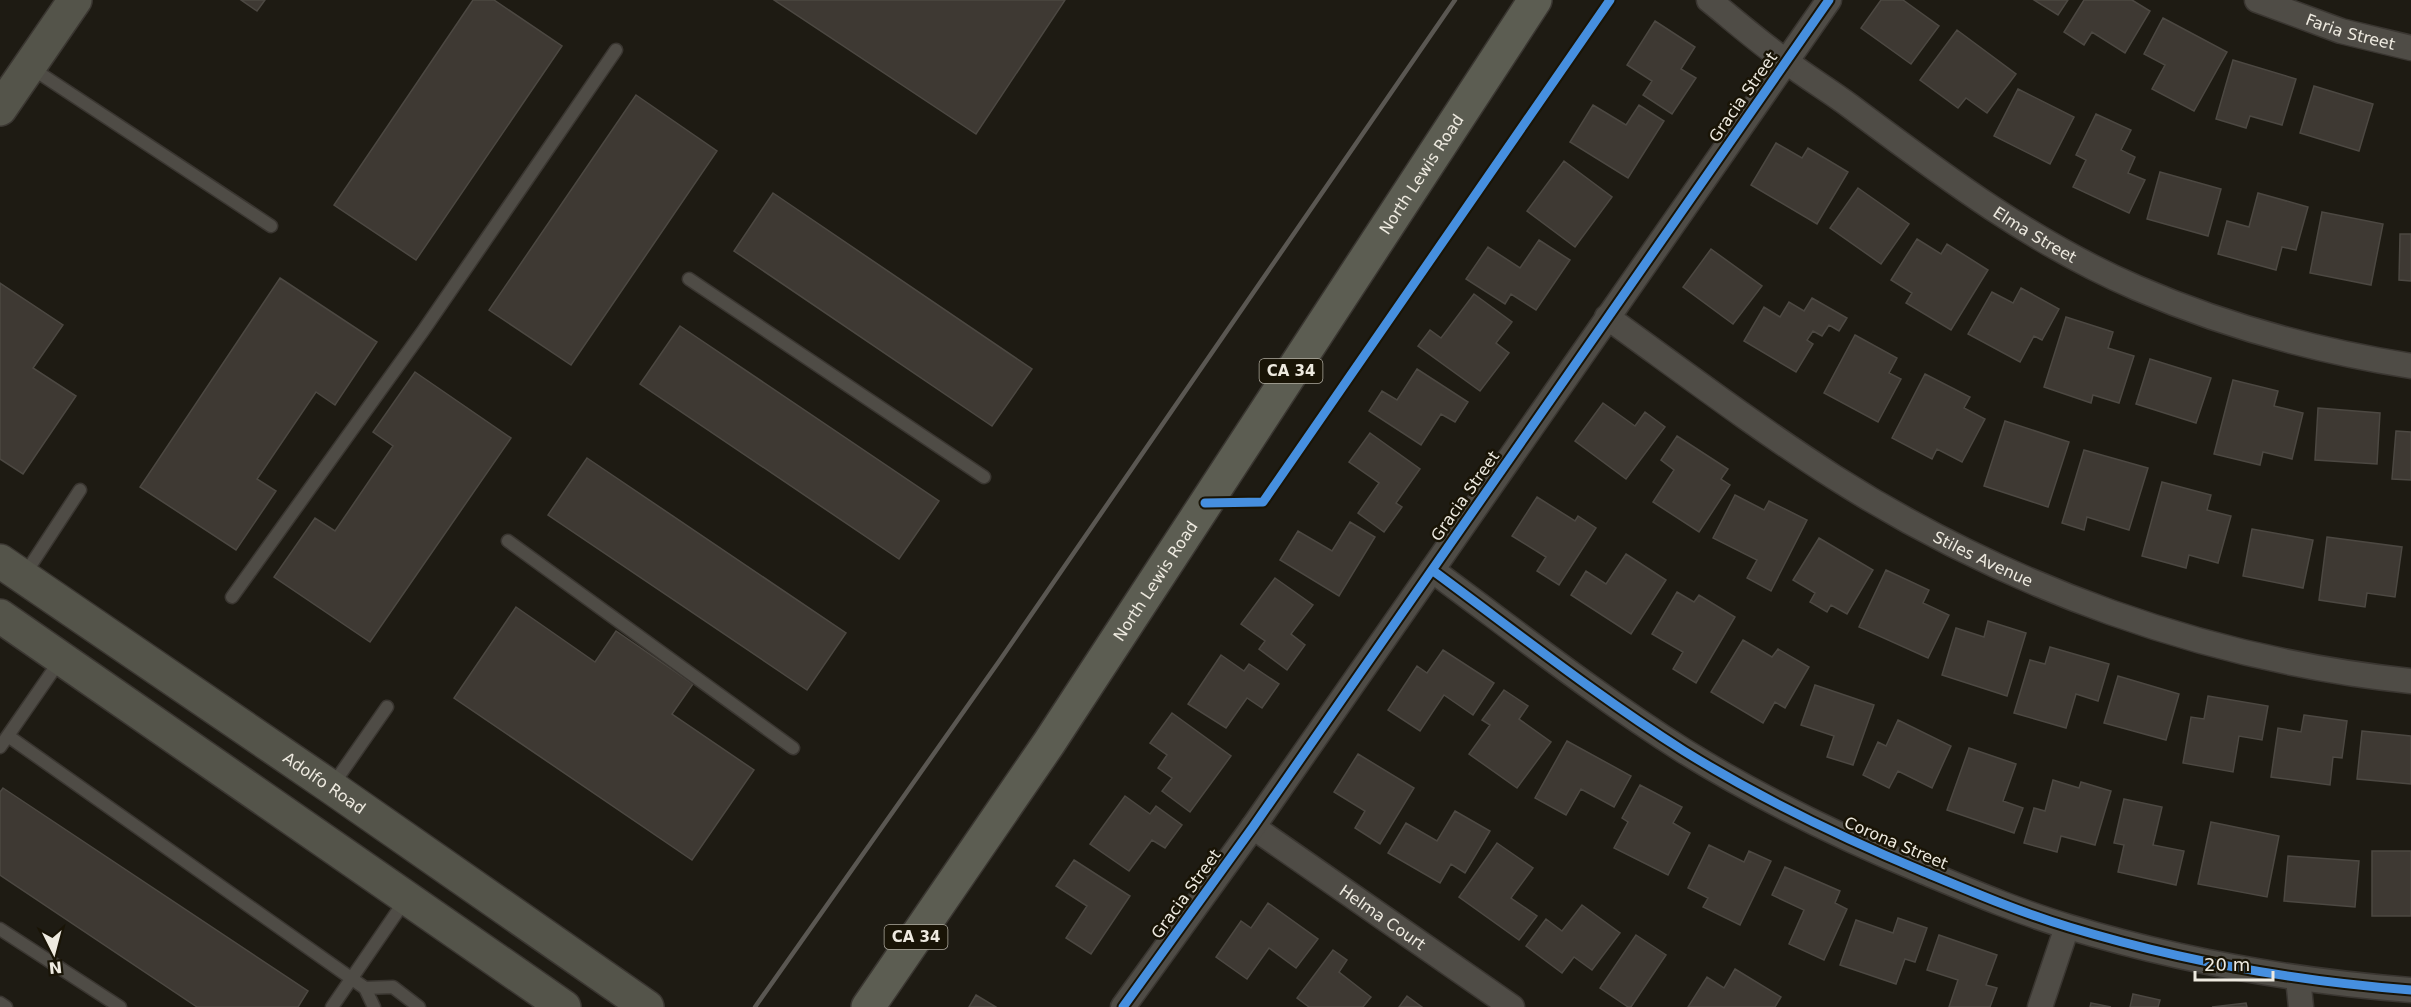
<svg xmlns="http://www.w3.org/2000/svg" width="2411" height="1007" font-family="'DejaVu Sans',sans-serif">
	<rect width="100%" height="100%" fill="#1e1b13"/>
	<path fill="#3e3933" stroke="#4c4842" stroke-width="1.5" d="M241,0h24l-8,11z
		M473,0h21l68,46 -146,214 -82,-55z
		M774,0h291l-89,134z
		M1881,0h22l36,26 -28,38 -50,-36z
		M2034,0h34l-10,15z
		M2084,0h48l18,11 -25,42 -33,-21 -8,13 -20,-13z
		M2163,18l64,34 -33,59 -42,-22 13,-24 -21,-11z
		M1655,21l40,26 -14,22 15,9 -24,36 -29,-19 9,-14 -25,-16z
		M1957,30l59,44 -29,39 -21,-15 -8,10 -38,-28z
		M2233,60l63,19 -14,46 -32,-9 -4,12 -30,-9z
		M2314,86l59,18 -14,47 -59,-18z
		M2018,89l56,28 -24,47 -56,-28z
		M636,95l81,56 -146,214 -82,-55z
		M1593,105l33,20 13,-20 25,16 -36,57 -58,-36z
		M2096,114l35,16 -10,20 14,7 -7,16 17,7 -16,33 -56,-26 13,-27 -10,-5z
		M1776,143l26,15 6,-10 40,24 -31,52 -66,-39z
		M1564,161l48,36 -37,50 -48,-36z
		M2160,172l61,17 -13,47 -61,-17z
		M1858,188l51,36 -28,40 -51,-36z
		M773,193l259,176 -40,57 -258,-175z
		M2258,193l50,14 -12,43 -14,-3 -6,23 -58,-16 9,-33 22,6z
		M2322,212l61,12 -12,61 -61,-12z
		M2400,234h11v47l-12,-1z
		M1917,239l24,15 6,-10 41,26 -37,60 -45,-27 6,-10 -21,-13z
		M1539,240l31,20 -34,50 -25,-16 -6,10 -39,-25 22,-32 32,21z
		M1711,249l51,37 -29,38 -50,-37z
		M280,278l97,64 -42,63 -19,-13 -59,87 19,12 -40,59 -96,-63z
		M0,283l63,42 -30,43 43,28 -53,78 -23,-15z
		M2021,288l38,21 -17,31 -8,-4 -14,26 -52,-28 24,-42 21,11z
		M1474,294l38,28 -16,21 13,10 -29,38 -62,-45 12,-16 11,8z
		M1812,298l35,20 -8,13 -10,-6 -7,11 -9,-5 -6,9 6,4 -17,28 -52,-31 20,-34 16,10 9,-15 15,9z
		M2066,317l47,15 -5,16 26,8 -15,47 -26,-8 -2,8 -47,-16z
		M680,326l259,175 -40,58 -259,-175z
		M1855,335l42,23 -8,15 12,6 -23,43 -54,-29z
		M2150,359l61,19 -15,45 -60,-19z
		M1417,369l51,33 -13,20 -14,-8 -20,31 -52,-34 13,-20 15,9z
		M415,372l96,66 -141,204 -96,-65 41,-59 20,13 58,-85 -20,-14z
		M1925,374l45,23 -6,11 21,11 -23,43 -25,-13 -5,10 -40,-21z
		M2233,380l45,11 -4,15 29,7 -11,46 -29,-7 -3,13 -46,-11z
		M1603,403l32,23 10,-14 20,15 -39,52 -51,-38z
		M2318,408l62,5 -3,51 -62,-4z
		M2005,421l64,21 -21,65 -64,-21z
		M2396,431l15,1v48l-19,-1z
		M1370,433l50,36 -24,34 6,4 -18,25 -26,-19 21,-30 -30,-21z
		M1677,436l51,33 -7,10 9,6 -31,47 -46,-30 21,-32 -13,-10z
		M2084,450l64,18 -19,62 -42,-13 -3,13 -22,-7z
		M587,458l259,175 -39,57 -259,-175z
		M2162,482l49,13 -4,15 24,6 -13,47 -29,-8 -3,13 -44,-12z
		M1735,495l29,15 5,-9 38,19 -36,71 -24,-13 10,-18 -44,-22z
		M1537,497l38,24 3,-5 18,12 -37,57 -22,-14 9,-14 -34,-21z
		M1350,522l25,15 -36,59 -59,-36 18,-29 34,20z
		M2252,529l61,11 -10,48 -60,-12z
		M2327,537l75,10 -7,50 -28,-4 -2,14 -46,-7z
		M1819,538l54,32 -26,44 -16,-9 -4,7 -17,-10 5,-9 -22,-13z
		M1626,554l40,26 -35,54 -60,-39 15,-24 20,13z
		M1886,570l43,20 -6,13 26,12 -21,43 -69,-31z
		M1275,578l38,27 -22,29 14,11 -18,25 -28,-21 6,-8 -24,-17z
		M1677,592l17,10 5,-7 36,22 -39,66 -23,-14 10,-17 -31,-18z
		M516,607l79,55 21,-31 77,53 -21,30 82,56 -62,90 -238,-162z
		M1988,621l38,12 -19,63 -65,-21 14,-47 28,9z
		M1743,640l29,17 6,-8 31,18 -24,41 -10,-6 -12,21 -52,-31z
		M2050,647l59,17 -11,37 -22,-7 -10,34 -52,-15 16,-53 15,4z
		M1443,650l51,33 -21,32 -29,-20 -24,36 -32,-21 29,-44 10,7z
		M1221,655l23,16 5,-7 30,20 -17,24 -15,-10 -21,30 -38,-24z
		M2118,676l61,18 -13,46 -62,-17z
		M1815,685l59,20 -21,60 -26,-8 7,-21 -33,-11z
		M1504,690l24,16 -9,13 32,23 -34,46 -48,-34 21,-29 -8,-5z
		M2208,696l60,10 -6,34 -23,-4 -6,36 -50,-9 8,-46 13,2z
		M1172,713l59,43 -41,56 -28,-21 10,-13 -14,-10 9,-13 -17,-12z
		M2304,715l43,6 -5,37 -9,-1 -3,28 -59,-8 7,-49 23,4z
		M1898,720l53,26 -19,42 -34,-17 -9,17 -26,-13 15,-33 8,4z
		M2362,731l49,5v48l-54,-5z
		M1567,741l64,35 -17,31 -33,-18 -15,26 -31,-17z
		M1969,748l47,16 -13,37 20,7 -9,25 -67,-23z
		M1358,754l56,34 -34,56 -25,-16 10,-17 -31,-19z
		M2053,780l26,8 2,-6 30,9 -16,54 -34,-9 -4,16 -33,-9 10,-35 11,3z
		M1640,785l42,22 -9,16 17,10 -22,42 -54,-27 14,-26 -6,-4z
		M3,788l305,203 -10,16h-101l-197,-132v-83z
		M1125,796l25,18 6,-8 26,19 -17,23 -13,-8 -23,31 -39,-27z
		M2124,799l38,8 -9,38 31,6 -8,34 -58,-13 6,-27 -10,-2z
		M1455,811l35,20 -25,42 -14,-9 -11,19 -52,-30 18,-30 31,18z
		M2211,822l68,14 -12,61 -69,-13z
		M1497,843l36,25 -22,30 26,18 -18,24 -60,-43z
		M1709,845l35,17 5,-11 22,10 -31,64 -37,-18 5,-9 -20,-10z
		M2372,851h39v65h-39z
		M2288,856l71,5 -4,46 -71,-6z
		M1074,860l56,36 -39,58 -25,-16 21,-32 -31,-20z
		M1785,867l55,24 -5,12 12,6 -23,51 -35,-16 15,-34 -32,-15z
		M1268,903l50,36 -22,29 -27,-20 -22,31 -31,-22 25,-36 10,7z
		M1582,905l38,28 -28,37 -18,-13 -12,16 -36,-27 20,-27 16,12z
		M1898,918l29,10 -12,34 -10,-3 -9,25 -56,-19 16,-45 37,13z
		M1636,935l30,20 -35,52h-3l-28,-19z
		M1939,935l58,20 -11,30 11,3 -7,19h-41l9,-27 -31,-10z
		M1333,950l14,10 -8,12 32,25 -8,10h-54l-12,-9z
		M1735,969l46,28 -6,10h-87l19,-30 17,11z
		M2133,994l27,6 -2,7h-28z
		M976,995l20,12h-27z
		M1407,996l15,11h-23z
		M2091,1003l20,4h-21z
		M2246,1003l1,4h-35z"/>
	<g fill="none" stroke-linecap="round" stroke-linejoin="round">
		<defs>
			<path id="service" d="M30,67l241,159
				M689,279l295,198
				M508,541l285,207
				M23,577l57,-87
				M232,597l191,-266 193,-281
				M8,736l357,252 28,-1 26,20
				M0,747l61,-88
				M332,786l55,-79
				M0,929l120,78
				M365,988l9,19
				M0,1003l6,4
				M332,1007l74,-108"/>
			<g id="minor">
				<path id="s1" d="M1709,0c26,21 51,43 78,62 21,16 43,29 63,44 91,68 182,137 287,182 88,38 180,63 274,78"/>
				<path id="s2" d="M2257,0l84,31 70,17"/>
				<path id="s3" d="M1607,317c75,54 149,110 227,160 173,110 373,183 577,204"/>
				<path d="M1432,570c83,61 165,126 252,181 76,47 156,86 238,120 48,20 97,41 147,56 112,34 226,54 342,63"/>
				<path id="s4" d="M1253,827l259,180"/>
				<path d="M2298,978l3,29"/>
				<path d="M1123,1007l130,-180 576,-827"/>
				<path d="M2040,1007l27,-80"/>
			</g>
			<g id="secondary">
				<path d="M0,109l75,-109"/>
				<path id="s5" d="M0,561l331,226 316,220"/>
				<path d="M0,616l564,391"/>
			</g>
			<g id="primary">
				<path id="s6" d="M868,1007l181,-264 486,-743"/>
			</g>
		</defs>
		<use href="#service" stroke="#3a3631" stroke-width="15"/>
		<use href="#minor" stroke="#3a3631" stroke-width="27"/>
		<use href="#secondary" stroke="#3a3631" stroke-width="36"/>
		<use href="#primary" stroke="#3a3631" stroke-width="36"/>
		<use href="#service" stroke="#4f4c46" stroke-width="12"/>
		<use href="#minor" stroke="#4f4c46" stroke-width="24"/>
		<use href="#secondary" stroke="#54544a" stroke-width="33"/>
		<use href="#primary" stroke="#5c5d52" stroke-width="33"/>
		<path stroke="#5a5752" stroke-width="4.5" d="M755,1007l245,-347 455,-660"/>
		<defs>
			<path id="cycleway" d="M1205,503l58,-1 347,-502
				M1432,570c83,61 165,126 252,181 76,47 156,86 238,120 48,20 97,41 147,56 112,34 226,54 342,63
				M1123,1007l130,-180 576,-827"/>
		</defs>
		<use href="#cycleway" stroke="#191406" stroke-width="13"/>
		<use href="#cycleway" stroke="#468fdf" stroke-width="9"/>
	</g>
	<g text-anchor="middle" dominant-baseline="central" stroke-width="5" stroke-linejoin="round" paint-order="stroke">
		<g fill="#191406" stroke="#aeaa9f" stroke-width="1.5">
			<rect x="1259.5" y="359" width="63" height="24" rx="4.5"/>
			<rect x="884.5" y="925" width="63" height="24" rx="4.5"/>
		</g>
		<g font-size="15" font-weight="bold" fill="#eeeae0">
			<text x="1291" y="371">CA 34</text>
			<text x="916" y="937">CA 34</text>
		</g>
		<g font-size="16" fill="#eeeae0" stroke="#191406">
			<text stroke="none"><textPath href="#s2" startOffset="99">Faria Street</textPath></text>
			<text transform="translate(1743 97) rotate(-55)">Gracia Street</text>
			<text stroke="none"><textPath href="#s6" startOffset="1000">North Lewis Road</textPath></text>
			<text stroke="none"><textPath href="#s1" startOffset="402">Elma Street</textPath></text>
			<text transform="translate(1465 496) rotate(-55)">Gracia Street</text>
			<text stroke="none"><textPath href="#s3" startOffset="448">Stiles Avenue</textPath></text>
			<text stroke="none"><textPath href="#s6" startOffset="514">North Lewis Road</textPath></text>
			<text stroke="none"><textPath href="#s5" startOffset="393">Adolfo Road</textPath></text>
			<text transform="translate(1896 843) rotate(23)">Corona Street</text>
			<text transform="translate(1186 894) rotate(-54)">Gracia Street</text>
			<text stroke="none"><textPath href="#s4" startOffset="158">Helma Court</textPath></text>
		</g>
	</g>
	<g transform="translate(54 953) rotate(174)" stroke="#191406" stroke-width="4.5" paint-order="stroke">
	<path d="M0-4.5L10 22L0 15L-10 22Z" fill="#eeeae0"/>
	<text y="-9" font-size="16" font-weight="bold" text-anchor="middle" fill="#eeeae0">N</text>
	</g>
	<path d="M2195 971v9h78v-9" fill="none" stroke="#eeeae0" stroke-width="3"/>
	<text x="2204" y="971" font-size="18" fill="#eeeae0" stroke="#191406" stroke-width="4.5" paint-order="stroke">20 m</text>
</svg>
